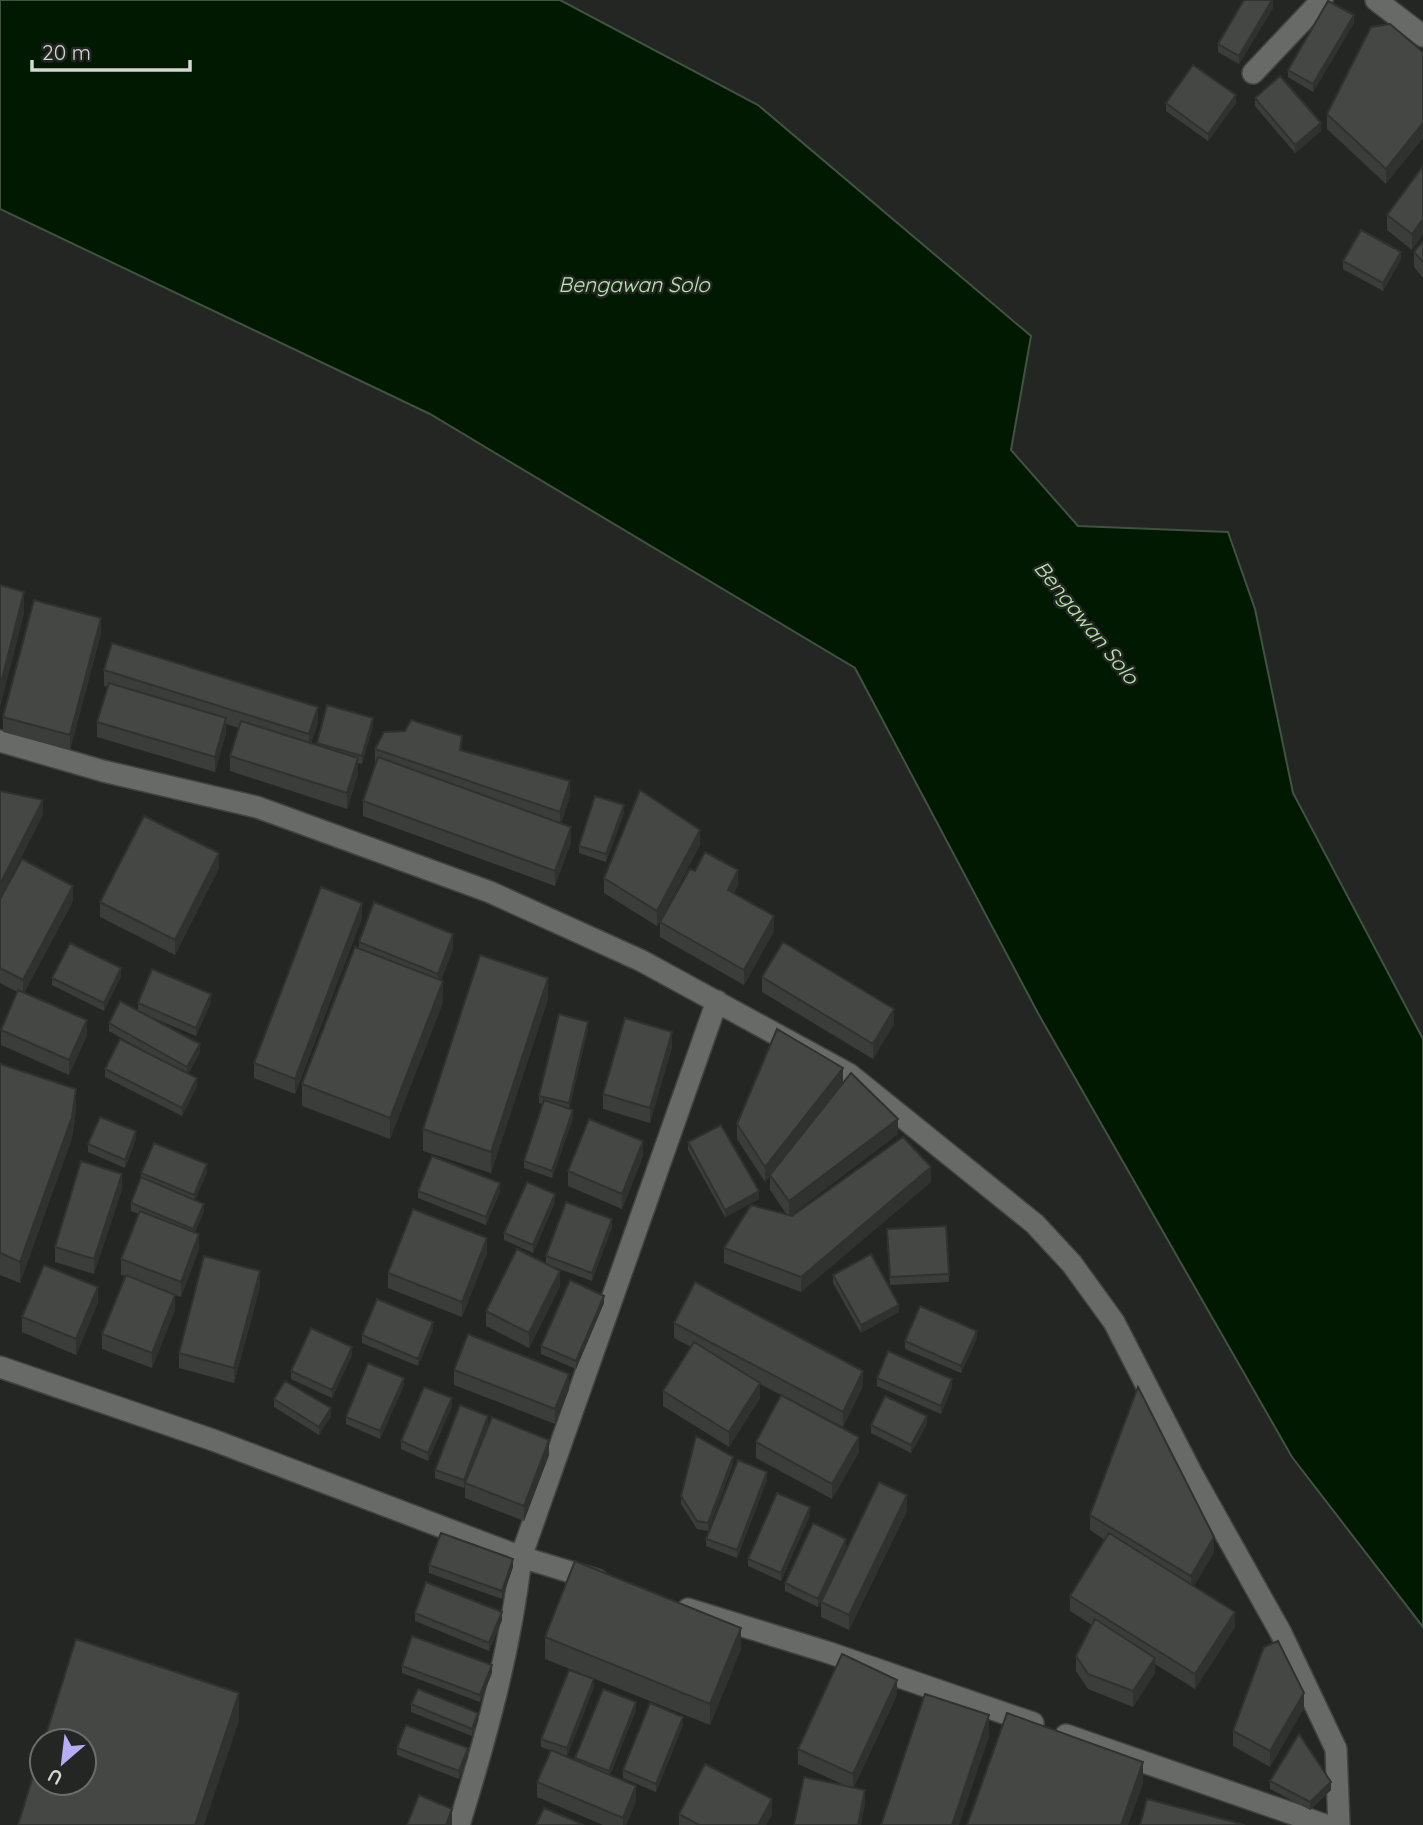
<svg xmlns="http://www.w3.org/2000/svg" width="1423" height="1825" font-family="Quicksand,sans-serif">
	<rect width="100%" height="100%" fill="#242624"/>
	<path fill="#001900" stroke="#405240" stroke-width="2" d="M0,0h560l198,105 273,231 -20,114 67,76 150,6 27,77 38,184 130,246v588l-131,-170 -253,-442 -184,-347 -425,-254 -430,-205z"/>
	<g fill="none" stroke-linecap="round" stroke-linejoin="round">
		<defs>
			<path id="street" d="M1376,0l47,36
				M1253,73l69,-73
				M0,741l103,30 154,36 233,85 152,69 207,113 186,150 37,40 42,58 78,152 89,159 55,116 3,76
				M0,1367l213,73 308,117 76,23
				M688,1609l139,43 206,71
				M1066,1735l259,90
				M459,1825c27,-87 52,-178 62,-268l196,-556"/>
		</defs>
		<use href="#street" stroke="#414341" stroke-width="24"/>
		<use href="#street" stroke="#686a68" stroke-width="21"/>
	</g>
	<path fill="#3b3d3b" d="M1273,8l-34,56 -21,-12v-8z
		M1354,23l-41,69 -25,-15v-7z
		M1423,52l-37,132 -59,-55v-15z
		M1255,98l66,33 -26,22 -40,-47z
		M1166,103h70l-28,38 -42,-30z
		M1423,166l-11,84 -25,-20v-15z
		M1423,241v37l-9,-11v-15z
		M1401,259l-18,32 -40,-22v-8z
		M101,633l-31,117 -67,-18v-15z
		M104,670l214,52 -7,21 6,2v-2l56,-17 -11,38 -4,-1v11l-11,35 -117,-38v-15l9,-28 -13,-4v9l-11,39 -118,-35v-15l11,-35 -4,-1z
		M375,749l87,1 108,46 -9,28 10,18 -16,44 -192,-70v-15l13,-36h-1z
		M624,813l-18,49 -27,-9v-7z
		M700,845l-43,81 -53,-33v-15z
		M219,868l-44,87 -75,-38v-15z
		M695,871l43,14 -4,8 40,38 -30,54 -84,-48v-15z
		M0,899l73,2 -49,92 63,42 -18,40 -68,-30v-15l16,-38 -17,-9z
		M362,918l-67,176 -41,-16v-15z
		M359,942l94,7 -12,31 2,22 -53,137 -88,-33v-22l57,-136z
		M121,976l-17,35 -52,-26v-7z
		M762,977l132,47 -21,35 -111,-67z
		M548,999l-57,174 -68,-22v-22z
		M211,1002l-15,34 -52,-22 56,38 -12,22 9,12 -15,30 -77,-39v-8l50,-12 -46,-26v-8l29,-13v-7z
		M588,1029l-19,80 4,9 -21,60 -28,-10v-7l19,-57 -4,-1v-7z
		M672,1047l-22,76 -47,-14v-15z
		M0,1064l76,46 -4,28 -52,145 -20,-8z
		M843,1083l55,51 -108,81 141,-33 -130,110 -77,-29v-15l63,-33 -17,-25v-14l-5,6 -28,-43v-15z
		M136,1139l-11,29 -37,-16v-8z
		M688,1142l71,57 -34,18 -37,-67z
		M643,1156l-21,53 -54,-23v-15z
		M207,1172l-12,28 9,11 -9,21 4,17 -18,48 -6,-2v15l-23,58 -50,-19v-15l23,-58 -4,-1v-16l18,-45 -8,-3v-8l10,-24v-6z
		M122,1189l-28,85 -39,-12v-15z
		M418,1191h82l-14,34 -68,-27z
		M555,1202l-22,51 -29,-13v-7z
		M612,1227l-20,54 -46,-17 14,22 -31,62 -43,-22v-15l60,-48v-7z
		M887,1236l62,38v8l-59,3z
		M487,1253l-25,64 -74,-29v-15z
		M833,1275l66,37 -38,21 -28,-50z
		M260,1287l-26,96 -55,-15v-15z
		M98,1302l-22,53 -54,-23v-15z
		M604,1303l-28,66 -35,-15v-8z
		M674,1323l189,63 -20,41 -83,-43v14l-31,49 -66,-41v-15l28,-44 -17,-9z
		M433,1330l-15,36 -56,-23v-8z
		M977,1338l-16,35 -56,-24v-8z
		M352,1355l-20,43 -41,-19v-8z
		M454,1370l115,19 -14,35 -101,-39z
		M877,1378l75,9 -11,27 -64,-28z
		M404,1385l-24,54 -34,-15v-7z
		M274,1399l57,17 -12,19 -45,-28z
		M452,1406l-24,55 -27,-12v-8z
		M488,1424l-14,38 75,-7 -25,66 -59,-23v-14l-1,4 -29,-10v-8z
		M927,1424l-16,29 -40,-20v-8z
		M756,1442l103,10 -27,47 -76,-41z
		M733,1464l-25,67 -11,-2 -16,-25v-8z
		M767,1480l-30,78 -31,-12v-7z
		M907,1511l-58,119 -28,-13v-15z
		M810,1515l-29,66 -33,-15v-7z
		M1090,1515l124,37 -20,34 41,41 -40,62 -40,-25v9l-22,34 -45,-18 -12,-18v-15l16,-31 -22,-14v-15l35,-56 -15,-10z
		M846,1547l-28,60 -33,-16v-8z
		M429,1565l84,2 -11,32 -73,-26z
		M415,1613l87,7 -13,31 -74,-30z
		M545,1637l196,12 -31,76 -165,-66z
		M402,1666l90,7 -12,29 -78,-29z
		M594,1687l-27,69 -26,-9v-8z
		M897,1695l-43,92 11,18 -21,-20 -46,-21v-15z
		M411,1704l67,17 -6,15 -61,-24z
		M1304,1708l-34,59 -37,-21v-15z
		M636,1710l-26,65 26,26 -10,24h-23l-66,-28v-15l38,-22v-2z
		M683,1725l-27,67 -33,-14v-8z
		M397,1748l71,8 -9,23 -62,-24z
		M1270,1781l61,9 -21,20 -40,-21z
		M679,1814h93l-6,11h-87z"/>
	<path fill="#303230" d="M1273,0v8l-34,56v-8z
		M1354,15v8l-41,69v-8z
		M1236,95v8l-28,38v-7z
		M1321,123v8l-26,22v-8z
		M1423,123v15l-37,46v-15z
		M1423,219v15l-11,16v-16z
		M1401,252v7l-18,32v-8z
		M24,592v22l-24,94v-21z
		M101,618v15l-31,117v-15z
		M318,707v15l-9,27v-15z
		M226,718v15l-11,39v-15z
		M373,718v8l-11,38v-8z
		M358,758v16l-11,35v-16z
		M570,781v15l-10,31v-15z
		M43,800v15l-43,84v-15z
		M624,805v8l-18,49v-8z
		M571,827v15l-16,44v-15z
		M700,830v15l-43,81v-15z
		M219,853v15l-44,87v-15z
		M738,870v15l-10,20v-15z
		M73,886v15l-50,94v-15z
		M362,903v15l-67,176v-15z
		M774,916v15l-30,54v-15z
		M453,934v15l-15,40v-15z
		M121,968v8l-17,35v-8z
		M548,978v21l-57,174v-21z
		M443,981v21l-53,137v-21z
		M211,994v8l-15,34v-8z
		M894,1009v15l-21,35v-15z
		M87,1020v15l-18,40v-15z
		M588,1022v7l-19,81v-7z
		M672,1032v15l-22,76v-15z
		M200,1044v8l-13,23v-8z
		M843,1068v15l-78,99v-15z
		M197,1078v8l-15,30v-8z
		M76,1089v21l-4,28 -52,145v-21z
		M573,1110v8l-21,60v-7z
		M898,1119v15l-109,83v-16z
		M136,1131v8l-11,29v-8z
		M643,1141v15l-21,53v-15z
		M207,1164v8l-13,31v-8z
		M931,1167v15l-130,110v-15z
		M122,1174v15l-28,85v-15z
		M500,1183v8l-14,34v-8z
		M759,1191v8l-34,18v-7z
		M555,1194v8l-22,51v-8z
		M204,1204v7l-11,26v-8z
		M612,1219v8l-20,54v-8z
		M199,1234v15l-18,48v-15z
		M487,1238v15l-25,64v-15z
		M260,1271v16l-26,96v-15z
		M560,1271v15l-31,62v-15z
		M98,1287v15l-22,53v-16z
		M175,1295v15l-23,58v-15z
		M604,1296v7l-28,66v-8z
		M899,1305v7l-38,21v-8z
		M433,1322v8l-15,36v-7z
		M977,1331v7l-16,35v-7z
		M352,1347v8l-20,43v-8z
		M863,1371v15l-20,41v-15z
		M569,1374v15l-14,35v-15z
		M404,1378v7l-24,54v-8z
		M952,1379v8l-11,27v-8z
		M760,1383v15l-31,49v-15z
		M452,1398v8l-24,55v-8z
		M331,1408v8l-12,19v-8z
		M488,1416v8l-24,64v-8z
		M927,1416v8l-16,29v-8z
		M859,1437v15l-27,47v-15z
		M549,1440v15l-25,66v-15z
		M733,1457v7l-25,67v-8z
		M767,1472v8l-30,78v-8z
		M907,1495v16l-58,119v-15z
		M810,1507v8l-29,66v-8z
		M1214,1537v15l-23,39v-15z
		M846,1539v8l-28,60v-8z
		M513,1559v8l-11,32v-8z
		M502,1612v8l-13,31v-8z
		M1235,1612v15l-40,62v-15z
		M741,1628v21l-31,76v-21z
		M1155,1658v15l-22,34v-16z
		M492,1665v8l-12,29v-7z
		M594,1679v8l-27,69v-8z
		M897,1680v15l-44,94v-15z
		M239,1693v28l-35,104h-9z
		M1304,1693v15l-34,59v-16z
		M636,1702v8l-27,68v-7z
		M478,1713v8l-6,15v-7z
		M989,1715v22l-30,88h-7z
		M683,1717v8l-27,67v-8z
		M468,1748v8l-9,23v-8z
		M1143,1762v22l-15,41h-7z
		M1331,1782v8l-21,20v-8z
		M636,1786v15l-10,24h-3v-7z
		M865,1790v15l-4,20h-3z
		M772,1799v15l-6,11h-8z
		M452,1809v16h-6z"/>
	<path fill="#454745" stroke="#303230" stroke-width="2" d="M1244,0h28l-33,56 -21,-12z
		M1328,1l26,14 -41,69 -25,-14z
		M1390,24l33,28v71l-37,46 -59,-55 44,-87z
		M1193,65l43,30 -28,39 -42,-31z
		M1280,76l41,47 -26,22 -40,-47z
		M1423,166v53l-11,15 -25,-19z
		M1361,230l40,22 -18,31 -40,-22z
		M1423,241v21l-9,-10z
		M0,585l24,7 -24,95z
		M34,600l67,18 -31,117 -67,-18z
		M112,643l206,64 -9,27 -205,-64z
		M109,683l117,35 -11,39 -118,-35z
		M327,705l46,13 -11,38 -45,-13z
		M411,720l51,16 -2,14 110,31 -10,31 -185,-63 9,-17 21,-1z
		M241,721l117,37 -11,35 -117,-37z
		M378,757l193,70 -16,44 -192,-70z
		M640,790l60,40 -43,81 -53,-33z
		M0,791l43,9 -43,84z
		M595,796l29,9 -18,49 -27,-8z
		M144,816l75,37 -44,87 -75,-38z
		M705,852l33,18 -10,20 46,26 -30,54 -84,-48 30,-53 5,2z
		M22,859l51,27 -50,94 -23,-12v-69z
		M321,887l41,16 -67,176 -41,-16z
		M374,902l79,32 -15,40 -79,-32z
		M783,942l111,67 -21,35 -111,-67z
		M70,943l51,25 -17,35 -52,-25z
		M355,947l88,34 -53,137 -88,-34z
		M480,955l68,23 -57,174 -68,-23z
		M152,969l59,25 -15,34 -58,-25z
		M18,990l69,30 -18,40 -68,-30z
		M120,1001l80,43 -13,23 -78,-44z
		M559,1014l29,8 -19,81 -30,-7z
		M625,1018l47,14 -22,76 -47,-14z
		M777,1029l66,39 -78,99 -28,-43z
		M120,1039l77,39 -15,30 -77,-39z
		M0,1064l76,25 -4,28 -52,145 -20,-9z
		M851,1073l47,46 -109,82 -19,-26z
		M544,1100l29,10 -21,61 -28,-10z
		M100,1117l36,14 -11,29 -37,-16z
		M589,1119l54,22 -21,53 -54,-23z
		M721,1125l38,66 -34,19 -37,-68z
		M903,1137l28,30 -130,110 -77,-29 27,-43 41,11z
		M154,1143l53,21 -13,31 -53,-22z
		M432,1156l68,27 -14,34 -68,-26z
		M81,1161l41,13 -28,85 -39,-12z
		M141,1177l63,27 -11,25 -62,-26z
		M527,1182l28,12 -22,51 -29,-12z
		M566,1202l46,17 -20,54 -46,-17z
		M413,1209l74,29 -25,64 -74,-29z
		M140,1211l59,23 -18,48 -60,-23z
		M946,1226l3,48 -59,3 -3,-48z
		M517,1249l43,22 -31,62 -43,-22z
		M871,1254l28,51 -38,20 -28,-50z
		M204,1256l56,15 -26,97 -55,-15z
		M44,1265l54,22 -22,52 -54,-22z
		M126,1275l49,20 -23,58 -50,-19z
		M570,1280l34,16 -28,65 -35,-15z
		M695,1282l168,89 -20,41 -169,-89z
		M377,1299l56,23 -15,37 -56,-24z
		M920,1306l57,25 -16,35 -56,-25z
		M311,1328l41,19 -20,43 -41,-19z
		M468,1334l101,40 -14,35 -101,-39z
		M694,1342l66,41 -31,49 -66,-41z
		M888,1351l64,28 -11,27 -64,-28z
		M368,1363l36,15 -24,53 -34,-14z
		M285,1381l46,27 -12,19 -45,-28z
		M424,1387l28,11 -24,55 -27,-12z
		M1138,1387l76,150 -23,39 -101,-61z
		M781,1395l78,42 -27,47 -76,-42z
		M885,1396l42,20 -16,29 -40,-20z
		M460,1405l28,11 -24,64 -29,-10z
		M492,1417l57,23 -25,66 -59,-23z
		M696,1436l37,21 -25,66 -11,-2 -16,-25z
		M738,1460l29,12 -30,78 -31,-11z
		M879,1482l28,13 -58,120 -28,-13z
		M777,1493l33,14 -29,66 -33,-14z
		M813,1523l33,16 -28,60 -33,-16z
		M441,1533l72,26 -11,32 -73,-26z
		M1109,1533l126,79 -40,62 -125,-78z
		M575,1561l166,67 -31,76 -165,-67z
		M426,1582l76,30 -13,31 -74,-30z
		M1095,1619l60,39 -22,33 -45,-17 -12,-18z
		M412,1636l80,29 -12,30 -78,-29z
		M76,1639l163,54 -44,132h-177l24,-78v36h42v-42h-40z
		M1278,1641l26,52 -34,58 -37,-20 31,-84z
		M842,1654l55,26 -44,94 -55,-25z
		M569,1670l25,9 -27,69 -26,-9z
		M418,1689l60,24 -6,16 -61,-25z
		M603,1689l33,13 -27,69 -34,-13z
		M925,1694l64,21 -37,110h-71z
		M650,1703l33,14 -27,67 -33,-14z
		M1007,1713l136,49 -22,63h-154z
		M406,1725l62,23 -9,23 -62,-23z
		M1299,1734l32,48 -21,20 -40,-21z
		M551,1750l85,36 -13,32 -86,-36z
		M705,1764l67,35 -14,26h-59l-20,-11z
		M804,1777l61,13 -7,35h-64z
		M419,1795l33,14 -6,16h-39z
		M1147,1799l98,26h-105z
		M544,1808l40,17h-48z"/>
	<g text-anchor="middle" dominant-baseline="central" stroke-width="5" stroke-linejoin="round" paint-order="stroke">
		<g font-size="21" font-style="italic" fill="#b7ebab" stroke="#242624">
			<text x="634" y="284">Bengawan Solo</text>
			<text transform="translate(1087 622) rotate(51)">Bengawan Solo</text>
		</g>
	</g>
	<g transform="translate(63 1762) rotate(208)"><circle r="33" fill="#242624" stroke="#6b6d6b" stroke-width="2"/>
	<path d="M0-5L12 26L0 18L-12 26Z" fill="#b6acf8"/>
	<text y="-10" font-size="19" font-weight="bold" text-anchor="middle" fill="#d5d7d5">U</text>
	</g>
	<path d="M32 60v10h158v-10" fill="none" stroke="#d5d7d5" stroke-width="3.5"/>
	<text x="42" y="60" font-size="21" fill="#d5d7d5" stroke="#242624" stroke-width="5" paint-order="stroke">20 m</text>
</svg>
